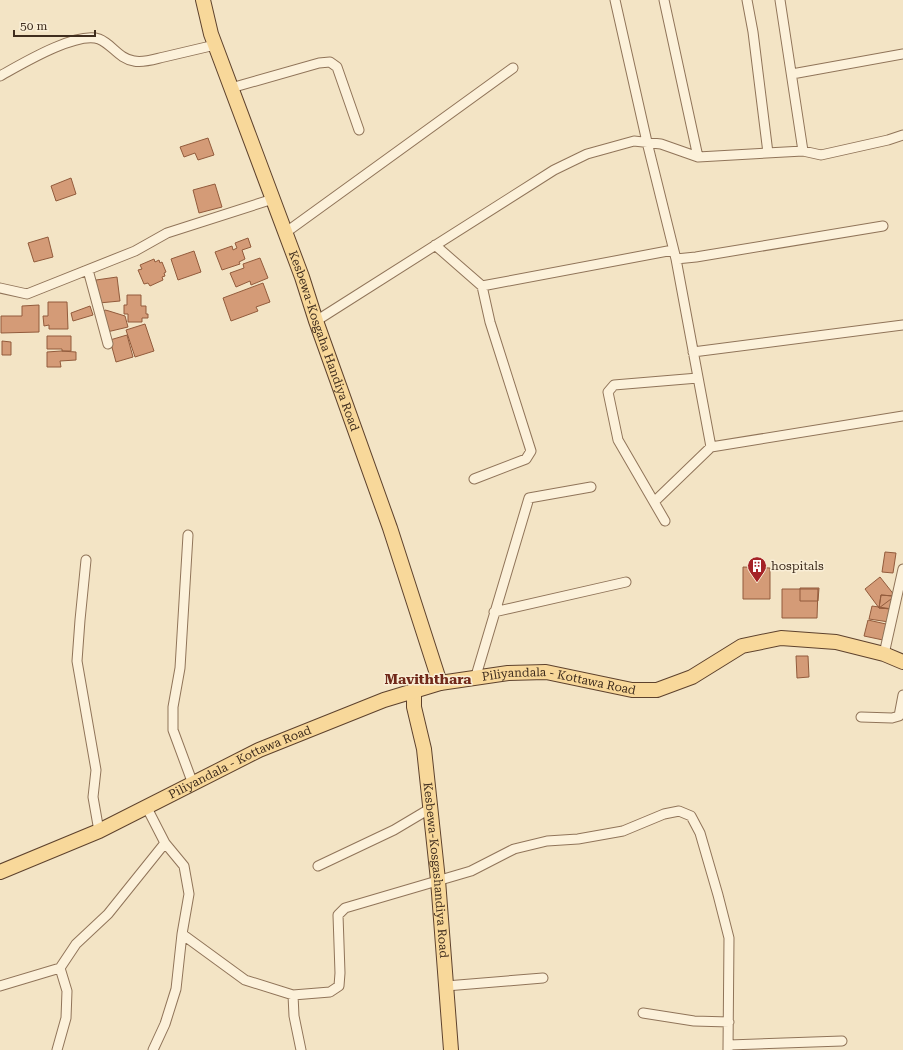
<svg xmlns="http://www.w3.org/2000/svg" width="903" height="1050" font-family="'Roboto Serif',serif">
	<rect width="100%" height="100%" fill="#f3e4c5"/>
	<path fill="#d49b77" stroke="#925b3c" d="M208,138l6,17 -16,5 -3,-7 -11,4 -4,-10z
		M71,178l5,16 -20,7 -5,-15z
		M215,184l7,23 -23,6 -6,-23z
		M48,237l5,20 -19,5 -6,-19z
		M248,238l3,9 -9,3 3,9 -6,3 1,2 -18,6 -7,-18 17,-6 1,4 4,-2 -2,-5z
		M194,251l7,21 -23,8 -7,-21z
		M260,258l8,20 -17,7 -1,-4 -14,6 -6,-14 14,-5 -1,-4z
		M154,259l1,3 4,-2 1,3 2,-1 4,10 -2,1 1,3 -3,1 1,3 -13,6 -2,-3 -4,1 -6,-14 4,-1 -2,-4z
		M117,277l3,24 -21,2 -3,-23z
		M263,283l7,19 -14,5 2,4 -27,10 -8,-23z
		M127,295h14v11h5v8h2v4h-6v4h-14v-8h-4v-9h3z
		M48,302h19l1,27h-19v-4l-5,1 -1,-10h5z
		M39,305v27l-38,1v-17h21v-10z
		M90,306l3,9 -20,6 -2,-8z
		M105,310l4,1 16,5 3,11 -21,5 -5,-19z
		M145,324l9,27 -19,6 -9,-27z
		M127,335l6,22 -17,5 -6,-22z
		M47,336h24v15h-9v-2h-15z
		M2,341l9,1v13h-9z
		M61,351l15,1v8l-16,1 1,6h-14v-15z
		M885,552l11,1 -3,20 -11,-1z
		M743,567l27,1v31h-27z
		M880,577l15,19 -16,12 -14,-19z
		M800,588h19l-1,13h-18z
		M782,589h36l-1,29h-35z
		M881,595l12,1 -1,13 -13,-1z
		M881,595l12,1 -1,13 -13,-1z
		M872,606l20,3 -3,13 -20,-3z
		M868,620l18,4 -3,16 -19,-4z
		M796,656h12l1,21 -12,1z"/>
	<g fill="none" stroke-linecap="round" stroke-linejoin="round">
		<defs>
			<path id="street" d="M615,0l32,142 29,117 35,188 192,-31
				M664,0l34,157
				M747,0l6,32 15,121
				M780,0l23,151
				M792,74l111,-20
				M0,76c20,-11 76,-45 99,-37 13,5 20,20 35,22 10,2 21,-2 30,-4 17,-4 34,-8 51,-12
				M231,88l88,-25 11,-1 7,5 22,63
				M285,233l228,-165
				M435,245l47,41 191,-36
				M676,259l20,-2 187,-31
				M88,270l20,74
				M0,288l27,6 108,-43 32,-18 106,-34
				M316,321l238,-151 33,-16 47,-13 27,3 37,13 105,-6 18,4 67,-15 15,-5
				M693,352l210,-27
				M474,479l52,-20 5,-8 -41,-129 -8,-36
				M654,502l57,-55
				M665,521l-47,-81 -10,-48 6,-7 84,-7
				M188,535l-8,133 -7,39v23l20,54
				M86,560l-6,60 -3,41 19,109 -3,27 6,34
				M494,612l132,-30
				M884,654l19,-85
				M475,679l54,-181 62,-11
				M861,717l31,1 7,-2 4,-21
				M147,808l18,35 19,23 5,28 -7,40 -6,55 -11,35 -12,26
				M318,866l76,-36 37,-22
				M182,934l63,46 48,15
				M0,986l60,-18 16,-24 32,-30 57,-71
				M446,986l97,-8
				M643,1013l51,8 35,1
				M729,1045l113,-4
				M57,1050l9,-32 1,-27 -7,-23
				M301,1050l-7,-34 -1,-21 37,-3 9,-6 1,-13 -2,-58 7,-7 126,-37 43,-22 33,-8 31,-2 45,-8 41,-17 15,-3 12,5 9,17 18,62 11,43 -1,112"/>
			<g id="primary">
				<path id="s1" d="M203,0l8,34 91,243 14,44 74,207 50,155"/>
				<path id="s2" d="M414,692v15l10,42 14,131 13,170"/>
				<path id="s3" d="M0,872l99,-41 160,-81 125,-50 56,-17 68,-10 38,-1 86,18h25l35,-13 50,-31 39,-8 55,4 48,12 19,8"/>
			</g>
		</defs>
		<use href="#street" stroke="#907459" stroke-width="11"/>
		<use href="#primary" stroke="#5e422d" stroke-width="16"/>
		<use href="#street" stroke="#fcf1da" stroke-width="9"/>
		<use href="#primary" stroke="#f8d89a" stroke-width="14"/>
	</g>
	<defs>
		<symbol id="building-pin" viewBox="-11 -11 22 30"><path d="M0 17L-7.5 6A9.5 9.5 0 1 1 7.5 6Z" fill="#a52227" stroke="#f9eed6"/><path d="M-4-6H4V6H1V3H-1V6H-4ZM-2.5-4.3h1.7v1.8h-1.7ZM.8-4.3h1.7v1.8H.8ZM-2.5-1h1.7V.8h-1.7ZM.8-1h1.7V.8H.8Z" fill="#fff"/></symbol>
	</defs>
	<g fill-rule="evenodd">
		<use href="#building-pin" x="746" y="555" width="22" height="30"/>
	</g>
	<g text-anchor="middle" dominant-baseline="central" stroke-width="3" stroke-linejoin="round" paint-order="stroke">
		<g font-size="12" fill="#3f2d1e" stroke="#f9eed6">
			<text stroke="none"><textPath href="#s1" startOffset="362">Kesbewa-Kosgaha Handiya Road</textPath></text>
			<text stroke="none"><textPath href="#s3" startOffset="600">Piliyandala - Kottawa Road</textPath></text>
			<text stroke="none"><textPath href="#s3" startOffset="264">Piliyandala - Kottawa Road</textPath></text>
			<text stroke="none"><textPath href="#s2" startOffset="180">Kesbewa-Kosgashandiya Road</textPath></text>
		</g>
		<g font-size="12" fill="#3f2d1e" stroke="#f9eed6" text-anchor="start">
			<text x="771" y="566">hospitals</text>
		</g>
		<g font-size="14" font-weight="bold" fill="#702819" stroke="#f9eed6">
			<text x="428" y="679">Maviththara</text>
		</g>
	</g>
	<path d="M14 30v6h81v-6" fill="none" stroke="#3f2d1e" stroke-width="2"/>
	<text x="20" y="30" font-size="12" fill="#3f2d1e" stroke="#f9eed6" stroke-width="3" paint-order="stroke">50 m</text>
</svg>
